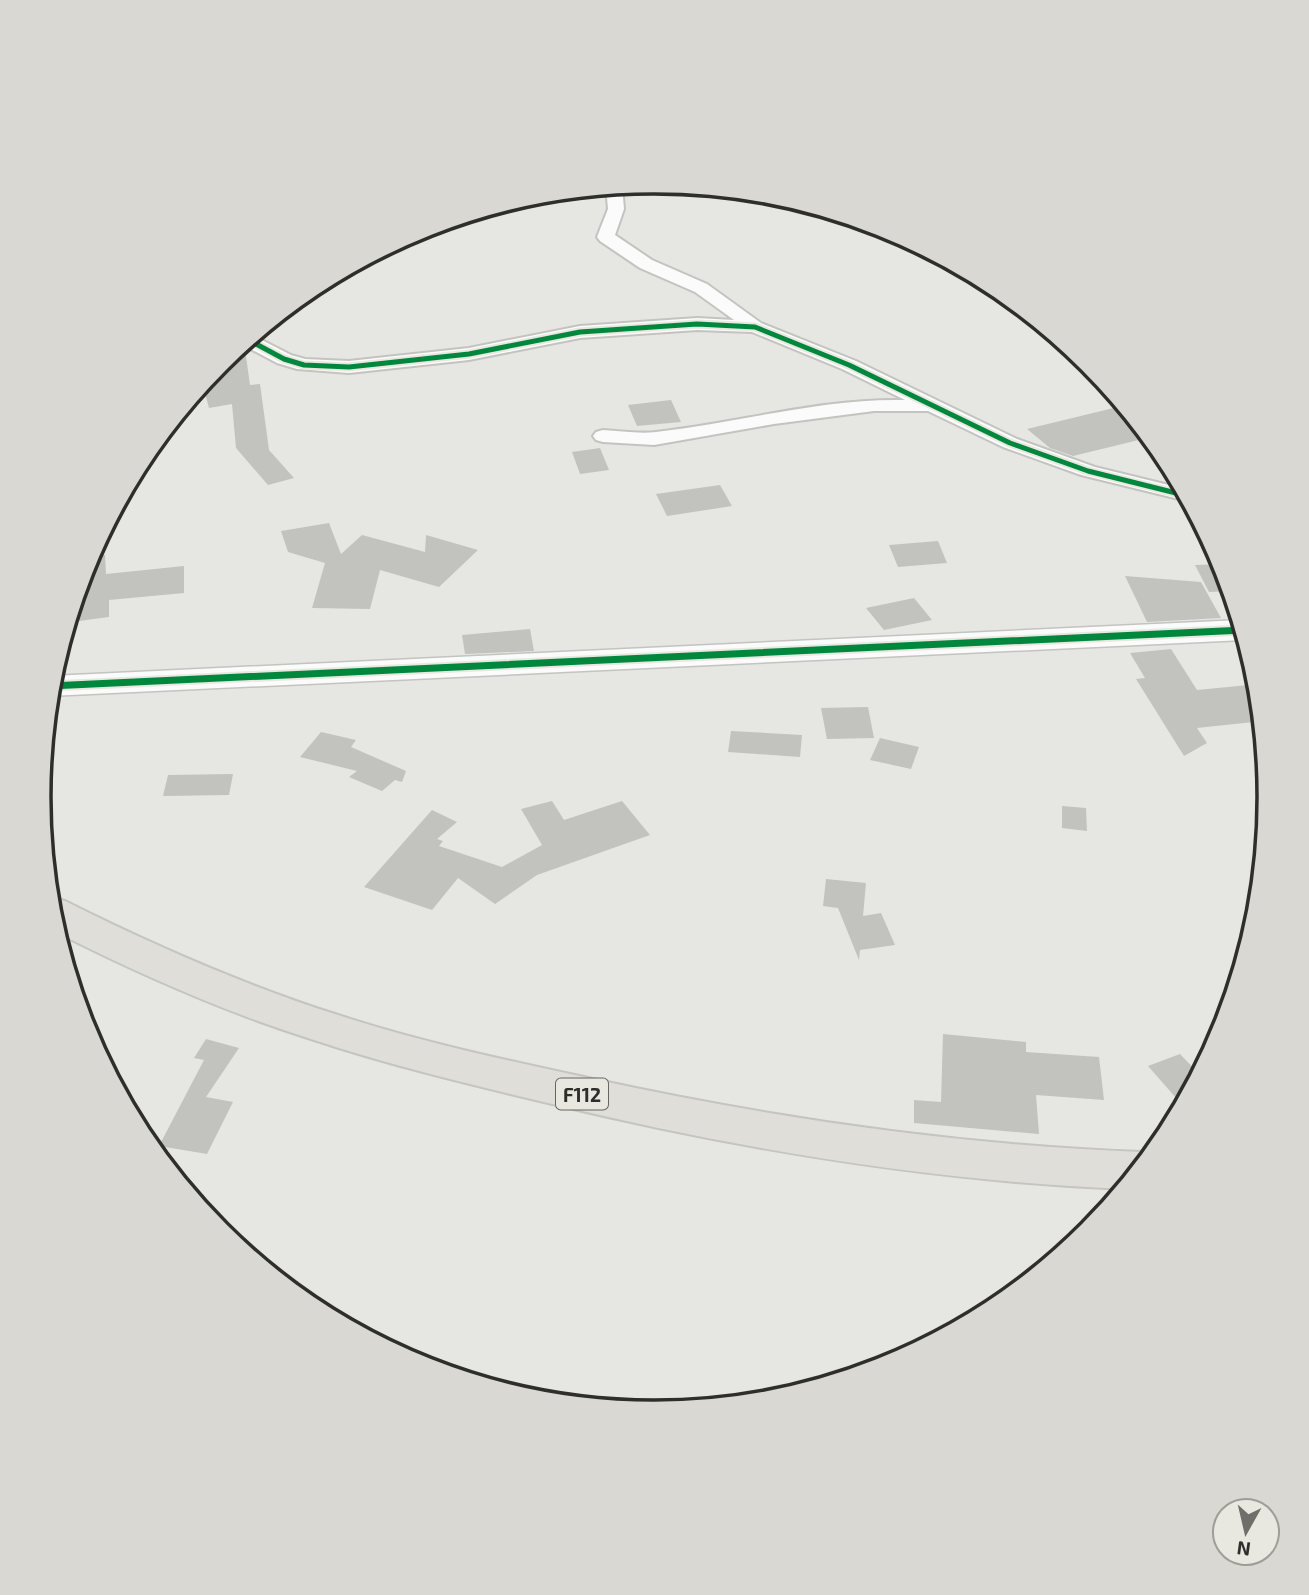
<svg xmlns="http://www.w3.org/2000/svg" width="1309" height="1595" font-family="'Exo 2',sans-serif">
	<rect width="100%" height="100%" fill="#e6e6e2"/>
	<path fill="#c2c2bf" d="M239,345l6,4 5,36 10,-1 9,66 25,28 -26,7 -32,-37 -4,-44 -23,4 -7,-26 17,-20z
		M671,400l10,22 -44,4 -9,-21z
		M1122,406l10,7 19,24 -78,19 -23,-8 -23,-19z
		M600,448l9,22 -29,4 -8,-22z
		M720,485l12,21 -65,10 -11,-22z
		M329,523l12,31 21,-19 63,17 1,-17 52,15 -39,37 -59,-17 -10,39 -58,-1 13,-45 -37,-11 -7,-21z
		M938,541l9,22 -49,4 -9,-22z
		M105,555l1,19 78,-8v27l-75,7v17l-38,5 1,-15 14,-46 2,-4z
		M1224,564l8,27 -23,1 -14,-27z
		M1125,576l76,6 20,36 -74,4z
		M914,598l18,22 -48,10 -18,-22z
		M530,629l4,22 -69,3 -3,-19z
		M1171,649l26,41 62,-6 4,37 -66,7 10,15 -23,13 -48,-77 9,-1 -15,-25z
		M868,707l6,31 -47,1 -6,-31z
		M731,731l71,4 -2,22 -72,-5z
		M321,732l35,8 -5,7 55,24 -4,11 -7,-2 -13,11 -33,-14 8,-6 -57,-14z
		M880,738l39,9 -8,22 -41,-9z
		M233,774l-4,21 -66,1 5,-21z
		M552,801l12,19 58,-19 28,34 -113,40 -42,29 -37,-26 -26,32 -68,-23 68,-77 25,12 -20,17 6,2 -4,5 63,21 40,-22 -21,-36z
		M1062,806l24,2 1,23 -25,-3z
		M826,879l40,4 -3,33 18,-3 14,32 -35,5 -1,10 -21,-52 -15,-2z
		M943,1034l83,8v10l73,5 5,43 -68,-5 3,39 -125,-11v-23l27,2z
		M206,1039l33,9 -33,49 27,5 -26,52 -48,-8 45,-86 -10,-2z
		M1180,1054l21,22 -17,31 -36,-41z"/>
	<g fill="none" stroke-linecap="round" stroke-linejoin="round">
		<defs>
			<path id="street" d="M622,185l2,24 -9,26 37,25 55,24 54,39 95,38 161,78 78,28 90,22 6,13 -110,-27 -78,-28 -75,-36h-54l-100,13 -120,21 -51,-3 -7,-2 -3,-4 3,-4 7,-2c17,1 36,4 53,2 83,-9 165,-34 249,-32l-63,-31 -90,-37 -55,-2 -117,8 -111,22 -120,13 -52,-4 -20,-6 -36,-19 11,-9 39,20 14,4 44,2 120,-13 111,-22 117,-8 37,2 -39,-28 -55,-24 -40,-27 -3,-4 11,-28 -2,-23z"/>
			<path id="secondary" d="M1241,620l6,19 -3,1 -1195,56 2,-20z"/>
			<path id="primary" d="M48,897l17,4c88,44 179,84 273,114 85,28 173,46 260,65 180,39 360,65 543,72l12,4 -27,33c-195,-8 -388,-40 -578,-86 -80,-19 -159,-38 -237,-64 -89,-28 -174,-66 -257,-108z"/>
		</defs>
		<use href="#street" stroke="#c3c3c0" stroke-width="4"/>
		<use href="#secondary" stroke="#c3c3c0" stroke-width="3"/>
		<use href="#primary" stroke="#c4c4c2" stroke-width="4"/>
		<use href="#street" fill="#fbfbfb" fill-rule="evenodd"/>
		<use href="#secondary" fill="#fbfbfb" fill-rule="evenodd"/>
		<use href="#primary" fill="#e0ded8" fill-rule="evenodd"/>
		<defs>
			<path id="cycleway-far1" d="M247,339l37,20 20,6 45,2 120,-13 111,-22 117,-8 58,3 94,38 161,78 78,28 100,25"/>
			<path id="cycleway" d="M50,686l1194,-56"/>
		</defs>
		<use href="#cycleway-far1" stroke="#e8e7e0" stroke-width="9"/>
		<use href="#cycleway" stroke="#e8e7e0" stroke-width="11"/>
		<use href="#cycleway-far1" stroke="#00873e" stroke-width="5"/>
		<use href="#cycleway" stroke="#00873e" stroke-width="7"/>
	</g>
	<g text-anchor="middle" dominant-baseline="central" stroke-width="5" stroke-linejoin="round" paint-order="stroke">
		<rect fill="#e8e7e0" stroke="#666661" stroke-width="2" x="556" y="1078.5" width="52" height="31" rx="5"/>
		<g font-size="19" font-weight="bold" fill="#2e2e2b">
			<text x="582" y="1094">F112</text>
		</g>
	</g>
	<path d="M0 0H1309V1595H0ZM51 797a603 603 0 1 1 1206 0a603 603 0 1 1-1206 0Z" fill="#d9d8d2" fill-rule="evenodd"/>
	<path fill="none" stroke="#2e2e2b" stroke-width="3.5" d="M51 797a603 603 0 1 1 1206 0a603 603 0 1 1-1206 0Z"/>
	<g transform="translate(1246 1532) rotate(188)"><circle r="33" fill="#e8e7e0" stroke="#9e9d98" stroke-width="2"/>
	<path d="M0-5L12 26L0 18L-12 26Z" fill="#6e6e6b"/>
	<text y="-10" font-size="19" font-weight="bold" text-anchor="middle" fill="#2e2e2b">N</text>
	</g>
</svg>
